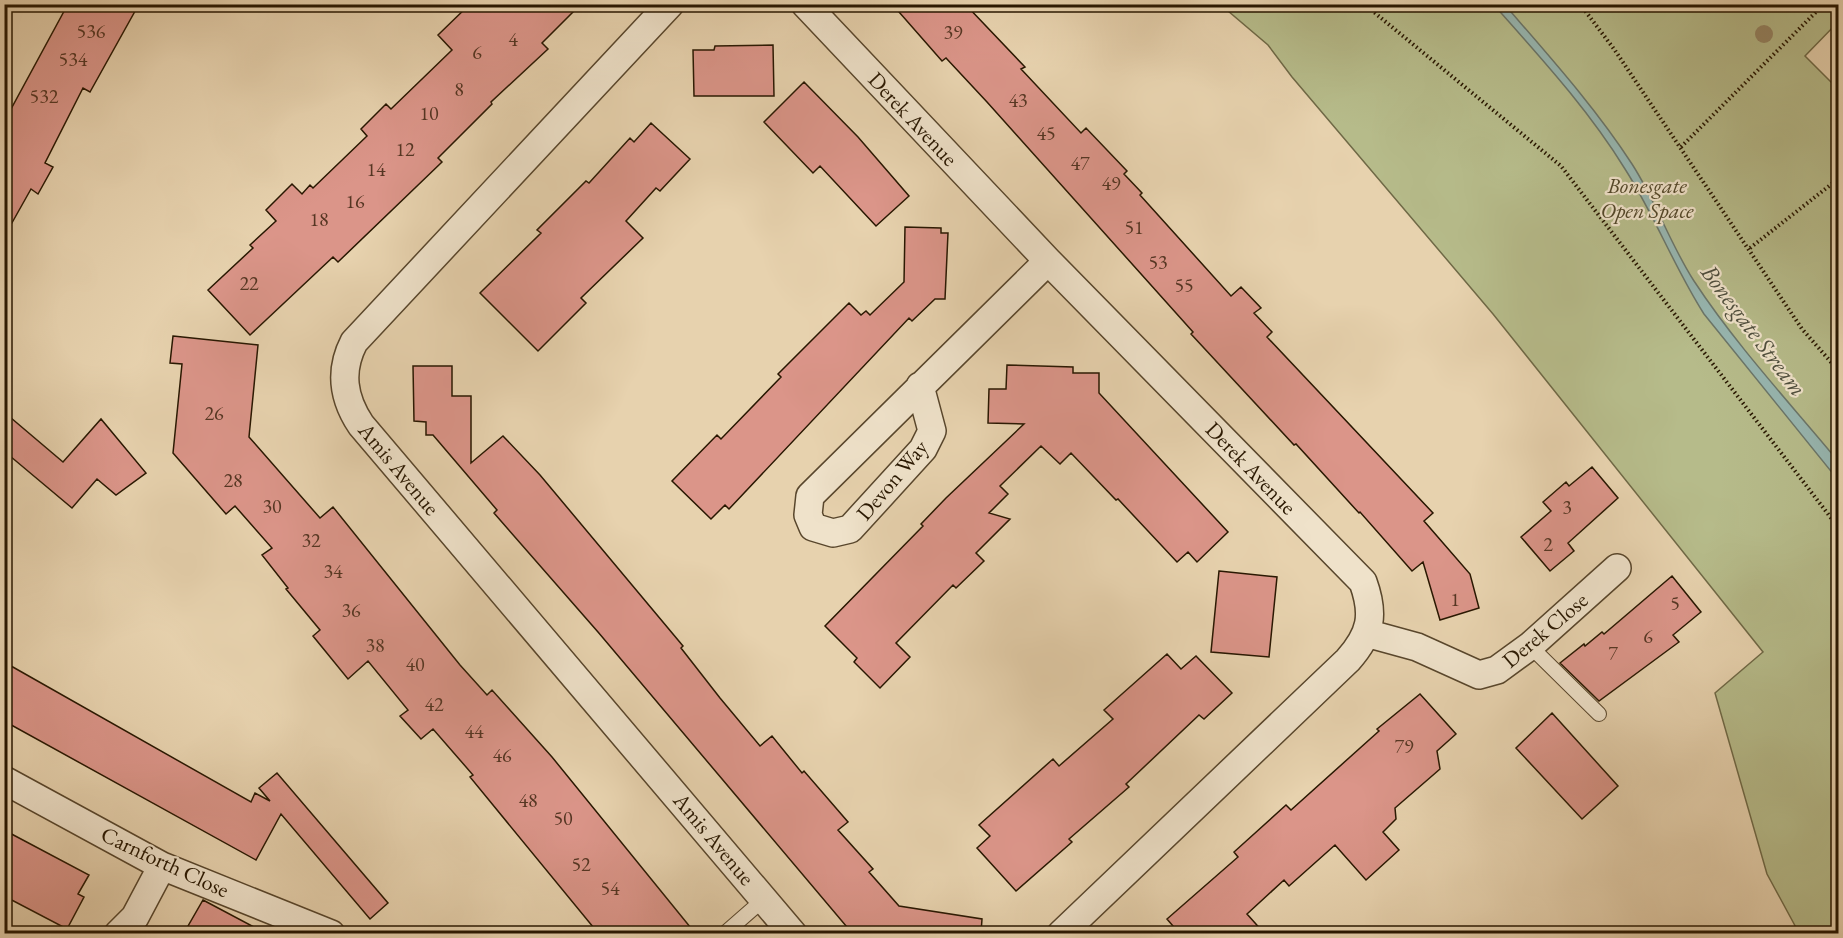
<svg xmlns="http://www.w3.org/2000/svg" width="1843" height="938" font-family="'EB Garamond',serif">
	<rect width="100%" height="100%" fill="#e7d2ae"/>
	<filter id="stains"><feTurbulence type="fractalNoise" baseFrequency=".00333" numOctaves="4"/><feColorMatrix values="0 0 0 0 .2 0 0 0 0 .09 0 0 0 0 .02 0 0 0 .5 -.17"/></filter>
	<radialGradient id="worn" r=".72"><stop offset=".6" stop-color="#630" stop-opacity="0"/><stop offset="1" stop-color="#630" stop-opacity=".3"/></radialGradient>
	<path fill="#b6bb8a" stroke="#6f6946" stroke-width="1.5" d="M1221,5h617v17l-33,34 33,33v844h-39l-32,-59 -52,-181 48,-41 -270,-338 -201,-237 -24,-32z"/>
	<path fill="#97b6b0" stroke="#6b766a" stroke-width="1.5" d="M1494,5h11c44,51 90,102 127,159 24,37 38,80 62,117 42,64 95,121 144,180v19l-134,-166c-30,-47 -49,-98 -79,-145 -37,-60 -85,-112 -131,-164z"/>
	<path fill="#db9589" stroke="#281701" stroke-width="1.5" d="M68,4h71l-49,88 -7,-4 -38,75 8,4 -15,27 -7,-5 -27,48v-115z
		M470,4h111l-39,39 6,6 -57,53 1,2 -54,54 4,4 -104,100 -5,-5 -83,78 -42,-45 45,-42 -3,-3 26,-24 -10,-11 26,-26 10,10 8,-9 3,3 54,-52 -6,-7 25,-25 5,5 61,-59 -14,-15z
		M892,4h73l60,63 -4,2 60,64 5,-5 41,43 -3,3 18,19 -2,2 91,101 10,-9 20,21 -7,5 18,19 -5,5 166,176 -9,8 46,53 9,34 -39,12 -17,-58 -11,9 -52,-59 -1,1 -63,-69 -2,1 -103,-111 2,-2 -206,-230 -41,-44 -4,3z
		M773,45l1,51h-80l-1,-46h21l1,-4z
		M804,82l54,55 51,59 -33,30 -56,-60 -7,7 -49,-51z
		M651,123l39,36 -30,32 -4,-3 -30,33 17,17 -62,60 5,5 -48,48 -58,-58 61,-60 -4,-3 49,-49 3,2 41,-45 4,4z
		M905,227l36,1v5h7l-3,66h-10l-23,22 -3,-3 -180,191 -4,-4 -14,14 -39,-38 45,-46 4,4 60,-62 -3,-3 71,-71 12,12 5,-4 4,4 34,-33z
		M173,336l85,9 -9,92 71,81 13,-11 127,158 27,30 5,-5 60,67 143,176h-97l-128,-156 3,-2 -40,-46 -12,10 -21,-23 8,-6 -40,-49 -20,18 -35,-43 7,-6 -34,-41 2,-1 -26,-33 10,-7 -37,-42 -9,8 -53,-61 9,-89 -12,-1z
		M1007,365l66,2v6h26v20l129,139 -31,30 -9,-10 -11,10 -59,-63 -2,1 -45,-47 -11,11 -19,-18 -41,40 8,8 -19,19 21,6 -34,34 8,8 -28,27 -3,-3 -57,58 14,14 -30,31 -26,-26 3,-4 -32,-32 98,-100 -2,-2 25,-26 78,-74 -36,-1 1,-34h17z
		M413,366h39v30h19v67l32,-27 37,39 143,171 -2,2 39,50 40,48 12,-10 30,37 2,-2 44,51 -10,8 35,39 -4,3 30,34 83,13 -1,14h-129l-254,-301 -104,-119 3,-3 -64,-75h-7v-13l-12,-1z
		M4,412l59,50 38,-43 45,54 -30,22 -19,-16 -25,29 -68,-57z
		M1592,467l26,31 -50,45 6,8 -24,20 -29,-34 30,-26 -8,-9 23,-20 3,4z
		M1219,571l58,6 -8,80 -58,-5z
		M1672,576l29,36 -28,23 6,7 -80,59 -39,-38 24,-19 1,2 17,-14 2,2z
		M1167,654l14,15 15,-13 36,37 -28,26 -5,-4 -73,69 3,3 -60,52 3,3 -56,49 -39,-43 13,-12 -11,-11 74,-66 6,7 54,-47 -9,-9z
		M4,662l247,140 4,-9 15,8 -11,-13 18,-15 111,130 -18,16 -89,-105 -25,46 -252,-139z
		M1420,694l36,40 -19,17 3,18 -45,39 1,11 -13,13 16,18 -33,30 -31,-35 -46,41 -5,-6 -37,34 17,19h-85l-12,-14 71,-62 -4,-5 52,-47 5,5 88,-79 -2,-2z
		M1552,713l66,73 -36,33 -66,-71z
		M4,830l85,45 -11,19 6,3 -17,32 -63,-33z
		M203,900l62,33h-81z"/>
	<g fill="none" stroke-linecap="round" stroke-linejoin="round">
		<defs>
			<path id="lane" d="M1530,646l69,68
				M724,934l40,-35"/>
			<path id="street" d="M670,4l-316,338c-15,29 -11,56 7,83l432,509
				M805,4l243,257 315,321c12,33 8,52 -15,78l-287,274
				M920,386l12,45 -9,18 -73,80 -17,4 -20,-6 -5,-12 2,-19 238,-235
				M1366,633l51,14 62,28 18,-5 33,-24 87,-78
				M4,780l158,86 169,68
				M118,934l17,-17 27,-51"/>
		</defs>
		<use href="#lane" stroke="#58462c" stroke-width="16"/>
		<use href="#street" stroke="#58462c" stroke-width="30"/>
		<path stroke="#281701" stroke-width="4" stroke-dasharray="1.5 3" stroke-linecap="butt" d="M1364,4l197,162 277,361
			M1580,4l34,45 188,280 36,41
			M1681,147l143,-143
			M1750,248l88,-69"/>
		<use href="#lane" stroke="#efe2ca" stroke-width="14"/>
		<use href="#street" stroke="#efe2ca" stroke-width="27"/>
	</g>
	<circle fill="#968665" cx="1764" cy="34" r="9"/>
	<g text-anchor="middle" dominant-baseline="central" stroke-width="4.5" stroke-linejoin="round" paint-order="stroke">
		<g font-size="20" fill="#553623">
			<text x="91" y="31">536</text>
			<text x="953" y="32">39</text>
			<text x="513" y="39">4</text>
			<text x="477" y="52">6</text>
			<text x="73" y="59">534</text>
			<text x="459" y="89">8</text>
			<text x="44" y="96">532</text>
			<text x="1018" y="100">43</text>
			<text x="429" y="113">10</text>
			<text x="1046" y="133">45</text>
			<text x="405" y="149">12</text>
			<text x="1080" y="163">47</text>
			<text x="376" y="169">14</text>
			<text x="1111" y="183">49</text>
			<text x="355" y="201">16</text>
			<text x="319" y="219">18</text>
			<text x="1134" y="227">51</text>
			<text x="1158" y="262">53</text>
			<text x="249" y="283">22</text>
			<text x="1184" y="285">55</text>
			<text x="214" y="413">26</text>
			<text x="233" y="480">28</text>
			<text x="272" y="506">30</text>
			<text x="1567" y="507">3</text>
			<text x="311" y="540">32</text>
			<text x="1548" y="544">2</text>
			<text x="333" y="571">34</text>
			<text x="1455" y="599">1</text>
			<text x="1675" y="603">5</text>
			<text x="351" y="610">36</text>
			<text x="1648" y="636">6</text>
			<text x="375" y="645">38</text>
			<text x="1613" y="653">7</text>
			<text x="415" y="664">40</text>
			<text x="434" y="704">42</text>
			<text x="474" y="731">44</text>
			<text x="1404" y="746">79</text>
			<text x="502" y="755">46</text>
			<text x="528" y="800">48</text>
			<text x="563" y="818">50</text>
			<text x="581" y="864">52</text>
			<text x="610" y="888">54</text>
		</g>
		<g font-size="22" fill="#281701" stroke="#efe2ca">
			<text transform="translate(913 119) rotate(47)">Derek Avenue</text>
			<text transform="translate(1251 468) rotate(46)">Derek Avenue</text>
			<text transform="translate(399 469) rotate(50)">Amis Avenue</text>
			<text transform="translate(892 480) rotate(-50)">Devon Way</text>
			<text transform="translate(1545 630) rotate(-40)">Derek Close</text>
			<text transform="translate(714 839) rotate(50)">Amis Avenue</text>
			<text transform="translate(165 862) rotate(25)">Carnforth Close</text>
		</g>
		<g font-size="22" font-style="italic" fill="#53482a" stroke="#efe2ca">
			<text x="1647" y="185">Bonesgate<tspan x="1647" dy="25">Open Space</tspan></text>
		</g>
		<g font-size="24" font-style="italic" fill="#4f4f3e" stroke="#efe2ca">
			<text transform="translate(1754 330) rotate(53)">Bonesgate Stream</text>
		</g>
	</g>
	<rect width="1843" height="938" fill="none" stroke="#e7d2ae" stroke-width="24"/>
	<rect x="6" y="6" width="1831" height="926" fill="none" stroke="#281701" stroke-width="3"/>
	<rect x="12" y="12" width="1819" height="914" fill="none" stroke="#281701" stroke-width="1.5"/>
	<rect width="100%" height="100%" filter="url(#stains)"/>
	<rect width="100%" height="100%" fill="url(#worn)"/>
</svg>
